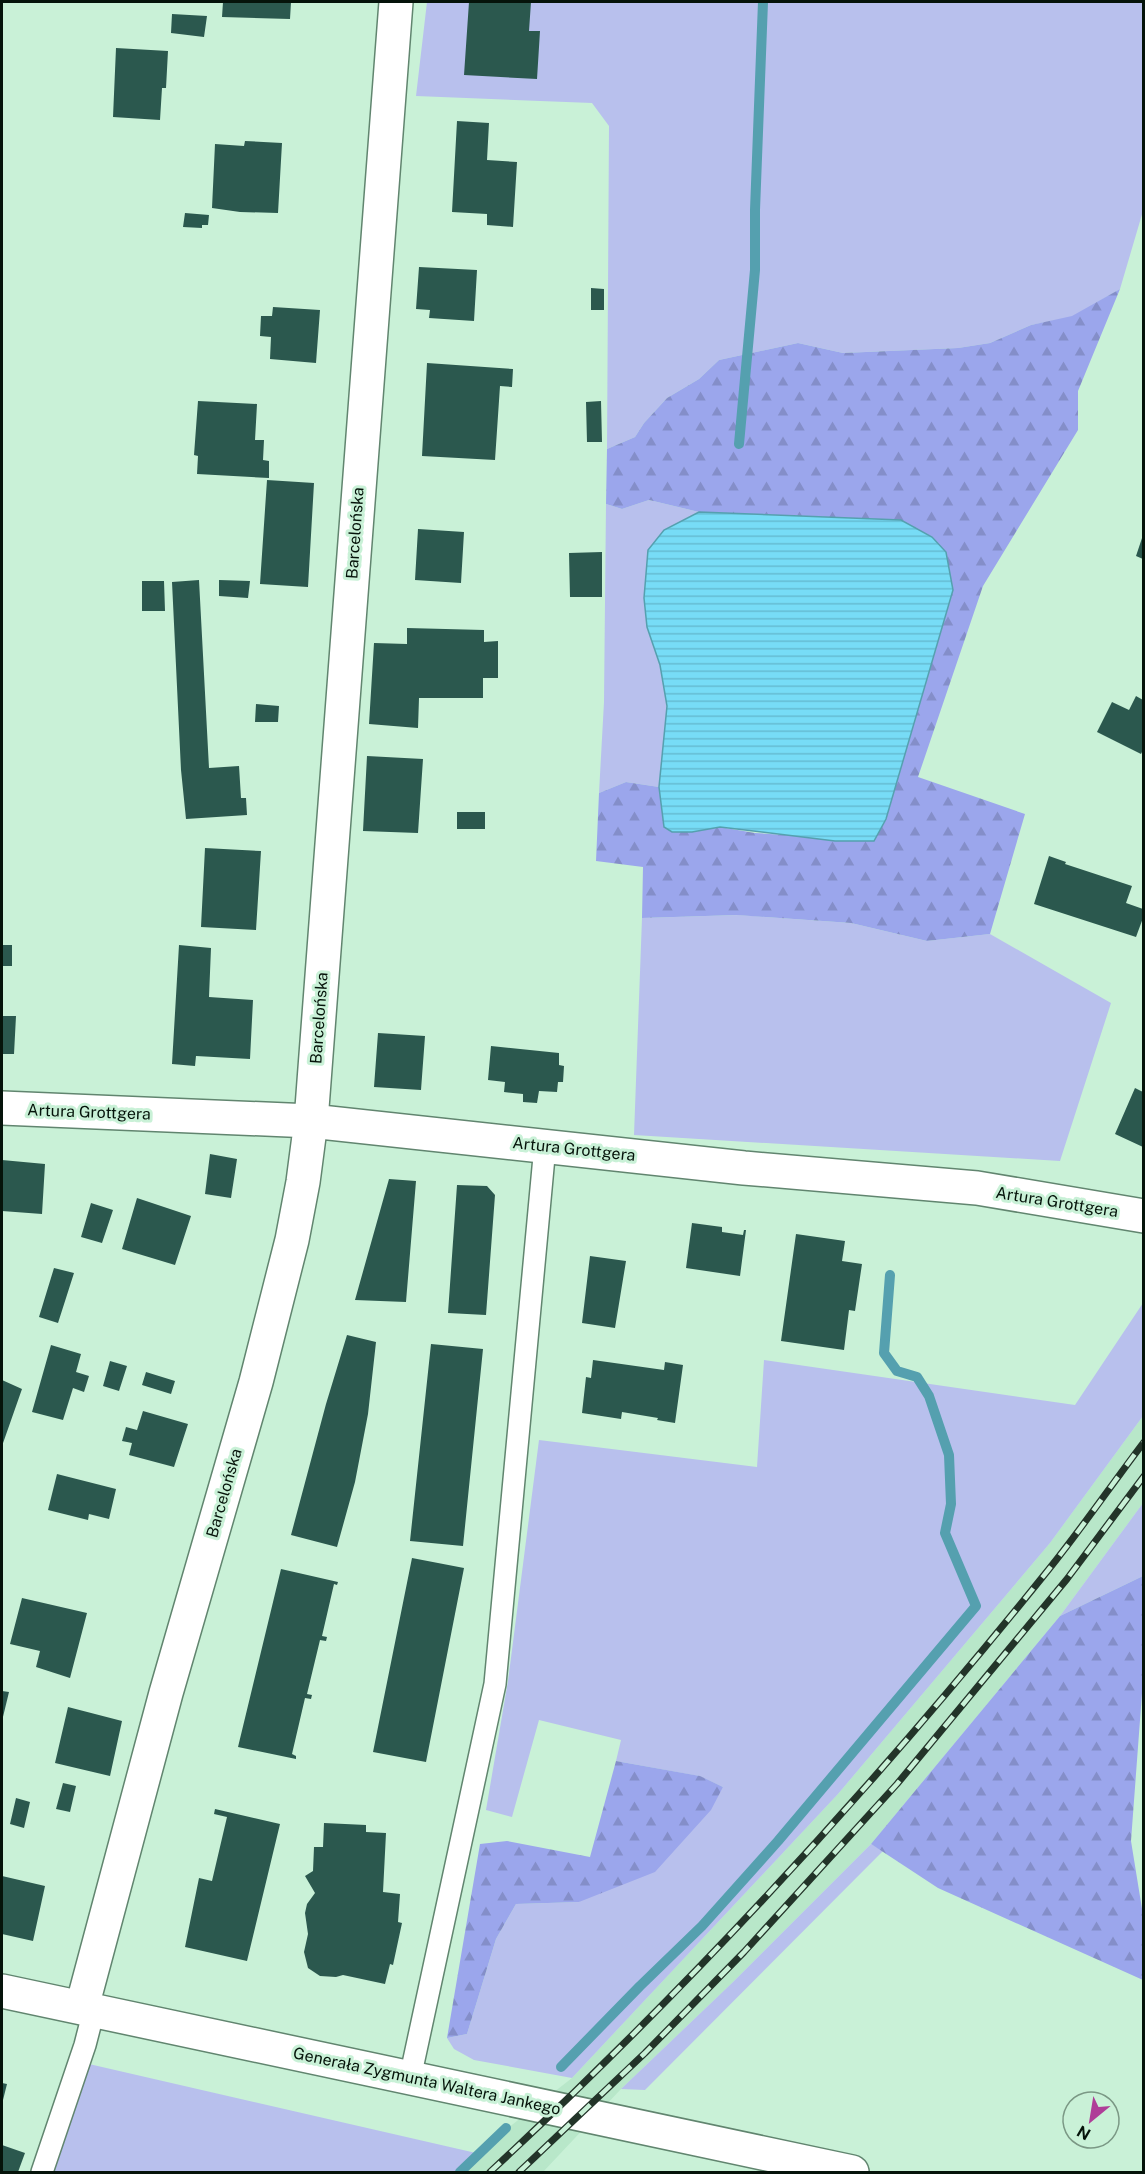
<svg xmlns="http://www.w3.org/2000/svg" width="1145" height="2174" font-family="'Public Sans',sans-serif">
	<defs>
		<pattern id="forest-firs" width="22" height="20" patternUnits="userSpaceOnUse" patternTransform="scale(1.5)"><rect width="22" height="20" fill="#9ba6ec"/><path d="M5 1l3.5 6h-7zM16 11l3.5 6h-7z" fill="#848ec9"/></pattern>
		<pattern id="water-rules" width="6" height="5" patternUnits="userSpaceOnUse" patternTransform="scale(1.5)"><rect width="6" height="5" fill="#77dcf6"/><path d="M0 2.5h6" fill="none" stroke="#65bcd2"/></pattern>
	</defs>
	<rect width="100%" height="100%" fill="#c9f1d7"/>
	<path fill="#b8e7c9" d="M1143,1416v87l-83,113 -189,228 -138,138 -112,107 -78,83h-89l22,-19 96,-75 266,-284 212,-251z"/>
	<path fill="#b8c0ed" d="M427,2h716v209l-23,78 -48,28 -41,8 -41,18 -32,5 -115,5 -45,-10 -79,17 -20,19 -32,19 -23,25 -9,14 -28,12 2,-323 -17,-23 -176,-7z
		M649,500l50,12 -35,18 -17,97 13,38 7,42 -8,80 -33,-5 -27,11 5,-91 2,-198 16,5z
		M738,915l113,8 76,18 63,-7 121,69 -51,158 -426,-26 8,-217z
		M1143,1303v113l-93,127 -212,251 -266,284 -98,-18 -20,-11 -7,-11 20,-4 29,-95 20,-35 63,-2 144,-115 -24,-11 -83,-15 5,-21 -82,-20 -27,97 -26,-7 22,-129 31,-241 218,27 7,-107 311,45z
		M1143,1503v73l-83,40z
		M871,1844l12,7 -238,239 -24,-1 112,-107z
		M89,2064l387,89 -22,19h-403z"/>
	<path fill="url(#forest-firs)" d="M1120,289l-42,102v39l-95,156 -65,191 107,37 -35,120 -63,7 -76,-18 -114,-8 -95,3 1,-51 -47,-6 3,-68 27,-11 33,5 5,40 28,5 28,-5 35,6 119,8 12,-22 67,-229 -52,-70 -202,-8 -50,-12 -27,9 -16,-5 1,-55 28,-12 9,-14 23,-25 32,-19 20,-19 79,-17 45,10 115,-5 32,-5 41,-18 41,-9z
		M1143,1576v104l-12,161 12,74v65l-205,-92 -67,-44 189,-228z
		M616,1761l84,15 23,11 -12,23 -56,62 -76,30 -63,2 -20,35 -29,95 -20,4 33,-194 27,-3 83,16z"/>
	<path fill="url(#water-rules)" stroke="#55a0af" stroke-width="1.5" d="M699,512l202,8 31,17 14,15 7,38 -67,229 -12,22h-39l-115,-14 -28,5h-20l-8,-5 -5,-40 8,-81 -7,-41 -13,-38 -3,-29 4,-48 16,-20z"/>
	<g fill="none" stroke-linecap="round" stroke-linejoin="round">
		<path stroke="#55a0af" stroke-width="10" d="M739,444l16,-174v-60l8,-208
			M561,2067l79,-81 62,-60 76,-85 198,-235 -31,-73 6,-29 -2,-49 -20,-59 -12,-19 -20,-6 -13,-18 6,-78
			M460,2172l46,-44"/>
	</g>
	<path fill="#2b584e" d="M223,2h68l-1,17 -68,-2z
		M469,2h62l-2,29h11l-3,48 -73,-4z
		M172,14l35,2 -3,21 -33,-4z
		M116,48l52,3 -2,37h-4l-2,32 -47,-3z
		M457,121l32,2 -2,37 30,2 -4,65 -26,-2v-11l-35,-2z
		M245,141l37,2 -4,70 -38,-1 -28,-4 3,-64 29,2z
		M185,213l24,2 -1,10h-6v3l-19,-1z
		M419,267l58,3 -3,51 -45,-3 1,-8 -14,-1z
		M591,288l13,1v21h-13z
		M273,307l47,3 -4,53 -46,-4 1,-22 -11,-1 1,-20h11z
		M427,363l86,6 -1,18 -12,-1 -5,74 -73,-4z
		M198,401l59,3 -2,36h9l-1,20 6,1v17l-72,-4 1,-18 -4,-1z
		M601,401l1,41h-15l-1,-40z
		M267,480l47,3 -6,104 -48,-3z
		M418,529l46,3 -3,51 -46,-3z
		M1143,535v24l-7,-3z
		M602,552v45h-32l-1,-44z
		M199,580l10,188 30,-2 2,32h5l1,17 -61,4 -5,-49 -9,-188z
		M219,580l31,1 -2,17 -29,-2z
		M142,581h22l1,30h-23z
		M407,628l77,2v12l14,-1v37h-15v20h-64l-1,30 -49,-4 5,-81 33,1z
		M1136,696l7,4v50l-2,4 -44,-22 15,-30 17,8z
		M256,704l23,2 -1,16h-23z
		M367,756l56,3 -5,74 -55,-2z
		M457,812h28v17h-28z
		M205,848l56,3 -5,79 -55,-3z
		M1049,856l17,6 -1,2 67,22 -6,17 17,6v9l-7,19 -102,-33z
		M2,945h10v21h-10z
		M179,945l32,3 -2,49 44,3 -3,59 -54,-3 -1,10 -23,-2z
		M2,1016h14l-2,38h-12z
		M378,1033l47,3 -4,54 -47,-3z
		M491,1046l68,7v12l5,1 -1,16h-5l-1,10 -18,-1 -2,12 -14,-1v-8l-19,-2 1,-10 -17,-2z
		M1135,1088l8,4v55l-28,-13z
		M210,1154l27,5 -6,39 -26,-4z
		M2,1160l43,4 -3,50 -40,-3z
		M389,1179l27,2 -10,121 -51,-2z
		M457,1185l30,1 8,9 -9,120 -38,-2z
		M137,1198l54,18 -16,49 -53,-16z
		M91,1203l22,7 -11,33 -21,-6z
		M692,1223l30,4v5l21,3 1,-5h2l-6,46 -54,-8z
		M796,1234l49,7 -3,20 20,3 -7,47 -6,-1 -5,40 -63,-9z
		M590,1256l36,5 -11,67 -33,-5z
		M54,1268l20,5 -16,50 -19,-6z
		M347,1335l29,7 -8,72 -13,68 -18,65 -46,-12 35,-131z
		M431,1344l52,5 -20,197 -53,-5z
		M51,1345l30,9 -5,18 13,4 -5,16 -11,-4 -10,32 -31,-8z
		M593,1360l71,10 1,-8 18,3 -8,58 -18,-3 1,-2 -36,-6 -1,7 -39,-6 4,-36 5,1z
		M110,1361l17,5 -8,25 -16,-5z
		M146,1372l29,9 -4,13 -29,-9z
		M2,1380l20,9 -20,57z
		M143,1411l45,13 -14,43 -45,-12 3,-12 -10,-2 4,-14 11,3z
		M57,1474l59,15 -7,30 -20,-5 -1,6 -40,-10z
		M412,1558l52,10 -38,194 -53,-10z
		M281,1569l57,13 -1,3 -3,-1 -12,52 5,1 -1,4 -6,-1 -13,54 5,1 -1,4 -6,-1 -13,56 4,2v3l-58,-12z
		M22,1598l65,15 -17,65 -34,-11 4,-16 -30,-7z
		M2,1691l7,1 -7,29z
		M68,1707l54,14 -12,55 -55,-13z
		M63,1783l13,3 -6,26 -14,-3z
		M16,1798l14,4 -6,26 -14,-4z
		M215,1809l65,15 -33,137 -62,-14 14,-69 13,3 15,-64 -13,-3z
		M324,1823l42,2v7l20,1 -3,59 17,2 -2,28 4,1 -9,42 -3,-1 -5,20 -42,-9 -7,2 -16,-1 -12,-8 -4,-16 4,-18 -3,-21 2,-9 8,-11 -10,-17 8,-5 1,-24h9z
		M2,1876l43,10 -12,55 -31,-7z
		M2,2083l5,1 -5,20z
		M2,2145l23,8 -7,19 -16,-1z"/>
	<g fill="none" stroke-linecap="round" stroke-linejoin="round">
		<defs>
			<path id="lane" d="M410,2078l85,-394 50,-538
				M42,2172l43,-127 9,-35"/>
			<path id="street" d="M2,1108l309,13 433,47 233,20 167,28
				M2,1991l850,181
				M82,2007l84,-314 90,-311 36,-142 11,-58 8,-61 85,-1119"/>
		</defs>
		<use href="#lane" stroke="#61856f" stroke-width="24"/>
		<use href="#street" stroke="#61856f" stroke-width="36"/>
		<use href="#lane" stroke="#fff" stroke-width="21"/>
		<use href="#street" stroke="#fff" stroke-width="33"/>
		<defs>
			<path id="rail" d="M490,2172c201,-186 387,-389 559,-603 33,-41 63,-85 95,-127
				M519,2172l126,-119 99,-101 153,-168 170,-205 77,-103"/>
		</defs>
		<use href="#rail" stroke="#233429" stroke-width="7"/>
		<use href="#rail" stroke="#c9f1d7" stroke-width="4.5" stroke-dasharray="14" stroke-linecap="butt"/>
	</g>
	<g text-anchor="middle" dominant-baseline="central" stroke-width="6" stroke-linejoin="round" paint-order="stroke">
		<g font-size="16" fill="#05130a" stroke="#c9f1d7">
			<text transform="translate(355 533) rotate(-86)">Barcelońska</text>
			<text transform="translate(319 1018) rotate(-86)">Barcelońska</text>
			<text transform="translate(89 1112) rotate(2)">Artura Grottgera</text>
			<text transform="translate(574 1149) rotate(6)">Artura Grottgera</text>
			<text transform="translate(1057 1202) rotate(9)">Artura Grottgera</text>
			<text transform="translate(224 1493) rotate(-74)">Barcelońska</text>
			<text transform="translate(427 2081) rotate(12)">Generała Zygmunta Waltera Jankego</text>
		</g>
	</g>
	<rect width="1145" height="2174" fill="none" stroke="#05130a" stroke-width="6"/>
	<g transform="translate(1091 2120) rotate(210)"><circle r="28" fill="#c9f1d7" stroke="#7b9885" stroke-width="1.5"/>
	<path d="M0-4.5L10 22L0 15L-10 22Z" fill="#af3d98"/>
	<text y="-9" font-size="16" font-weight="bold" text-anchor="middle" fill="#05130a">N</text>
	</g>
</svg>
